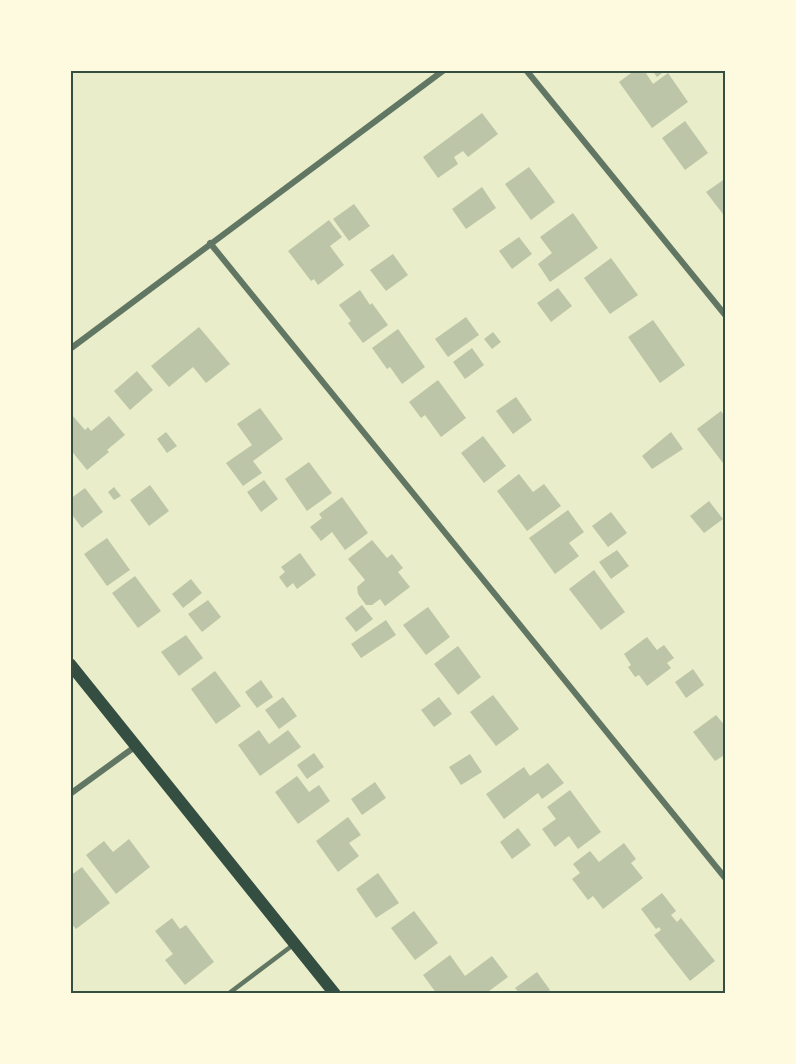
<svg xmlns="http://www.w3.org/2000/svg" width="796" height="1064" font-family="'DejaVu Sans',sans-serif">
	<rect width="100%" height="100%" fill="#e9edc9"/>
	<path fill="#bcc5a7" d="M635,70h9l9,14 15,-11 20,29 -36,26 -33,-46z
		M652,70h14l-9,7z
		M482,113l16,21 -30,23 -5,-6 -9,6 4,7 -20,14 -15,-21z
		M685,121l23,32 -23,17 -23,-32z
		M529,167l26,35 -24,18 -26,-36z
		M726,178v40l-20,-26z
		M482,187l14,21 -30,21 -14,-20z
		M354,204l16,22 -21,15 -16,-22z
		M573,213l25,35 -48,34 -12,-18 14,-11 -12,-16z
		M329,220l13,17 -12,9 14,19 -26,20 -4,-6 -3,2 -23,-30z
		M519,237l13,17 -20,15 -13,-18z
		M393,254l15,21 -22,16 -16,-21z
		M611,258l27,37 -28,19 -26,-36z
		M558,288l14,18 -21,16 -14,-19z
		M360,290l10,15 2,-2 16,22 -25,18 -15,-20 3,-2 -12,-16z
		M466,317l13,18 -31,22 -13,-18z
		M653,320l32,45 -25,18 -32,-46z
		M199,327l31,37 -24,19 -13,-16 -24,20 -18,-21z
		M398,329l27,38 -23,17 -12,-17 -3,2 -15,-21z
		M493,332l8,10 -9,7 -8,-10z
		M472,348l12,17 -19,14 -12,-17z
		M137,371l16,19 -23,20 -16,-19z
		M438,380l28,38 -25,19 -16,-22 -4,3 -12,-16z
		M516,397l16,23 -19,14 -17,-23z
		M260,408l23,31 -30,22 9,12 -19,13 -17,-23 26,-18 -15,-21z
		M721,411l5,7v49l-29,-38z
		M72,415l13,15 3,-3 3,4 18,-15 16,19 -18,15 2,2 -22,18 -17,-21v-33z
		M166,432l11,14 -10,7 -10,-14z
		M671,432l12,17 -31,20 -10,-13z
		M483,436l23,30 -22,17 -23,-30z
		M309,462l23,31 -25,18 -22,-32z
		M519,474l14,18 11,-8 17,22 -34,25 -30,-40z
		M264,480l14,19 -17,13 -14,-20z
		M150,485l19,26 -20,15 -19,-26z
		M114,487l7,9 -7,4 -6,-8z
		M85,488l18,24 -21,16 -12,-16v-13z
		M342,497l26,36 -23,17 -13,-18 -11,9 -11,-14 12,-9 -3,-4z
		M709,501l14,18 -19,14 -14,-17z
		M568,510l16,22 -15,11 10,13 -24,18 -26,-36z
		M611,512l16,21 -19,14 -16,-21z
		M107,538l23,32 -23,16 -23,-32z
		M372,540l15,18 5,-4 11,14 -5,4 12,15 -25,19 -5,-7 -8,6h-6l-8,-11 -1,-7 8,-7 -17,-21z
		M617,550l12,16 -18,13 -12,-17z
		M300,553l16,22 -19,14 -4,-6 -6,5 -8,-11 6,-5 -4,-5z
		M594,570l31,42 -24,18 -32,-41z
		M135,576l26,35 -23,17 -26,-35z
		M191,579l11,14 -19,15 -11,-14z
		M208,600l13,17 -19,15 -14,-18z
		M362,605l11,14 -17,13 -11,-14z
		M428,607l22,30 -24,18 -23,-30z
		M386,620l10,15 -35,23 -10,-14z
		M186,635l17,23 -24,18 -18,-24z
		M647,637l10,13 7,-5 10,13 -7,5 4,5 -24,18 -8,-11 -4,2 -7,-10 3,-2 -7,-11z
		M458,646l23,31 -23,18 -24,-31z
		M693,669l11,16 -18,13 -11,-16z
		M215,671l26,35 -25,18 -25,-35z
		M261,680l12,17 -16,11 -12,-16z
		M493,695l26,34 -23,17 -26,-34z
		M283,697l14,19 -18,13 -14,-19z
		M439,697l13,17 -18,13 -13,-17z
		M716,715l10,12v27l-11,7 -22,-29z
		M259,730l10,14 19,-14 13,17 -41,29 -22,-31z
		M314,753l10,14 -17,12 -10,-14z
		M470,754l12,18 -21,13 -12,-18z
		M548,763l16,20 -22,16 -4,-6 -34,26 -18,-25 38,-27 6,9z
		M297,776l12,16 10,-7 11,16 -32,23 -23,-32z
		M375,782l11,16 -24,17 -11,-16z
		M570,790l31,42 -23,17 -9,-13 -14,11 -13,-18 14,-10 -9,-12z
		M348,817l13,18 -12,8 10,13 -21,16 -22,-31z
		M518,828l13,17 -19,14 -12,-17z
		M129,839l21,28 -34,27 -30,-39 18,-14 9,11z
		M624,843l12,16 -5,4 12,15 -40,31 -10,-13 -5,4 -16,-21 8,-6 -7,-9 17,-13 9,11z
		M82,867l28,36 -34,26 -6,-7v-46z
		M378,873l21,30 -23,15 -20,-29z
		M662,893l14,18 -5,4 6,7 4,-4 34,43 -25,20 -36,-46 7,-5 -2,-3 -3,2 -15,-20z
		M414,911l24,32 -23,17 -24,-32z
		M172,918l8,11 6,-4 28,37 -29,23 -20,-25 8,-6 -18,-23z
		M450,955l15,21 27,-20 16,21 -23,17h-48l-14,-19z
		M537,972l13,18 -4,4h-26l-5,-6z"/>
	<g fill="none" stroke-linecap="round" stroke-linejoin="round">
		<path stroke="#617663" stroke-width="4.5" d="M228,994l65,-49"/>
		<path stroke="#617663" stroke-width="6" d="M526,70l200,246
			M210,243l516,636
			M70,349l374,-279
			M70,794l66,-48"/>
		<path stroke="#344e41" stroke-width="12" d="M70,664l265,330"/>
	</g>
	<rect width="796" height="1064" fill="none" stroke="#fefae0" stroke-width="144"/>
	<rect x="72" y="72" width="652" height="920" fill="none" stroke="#344e41" stroke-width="2"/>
</svg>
